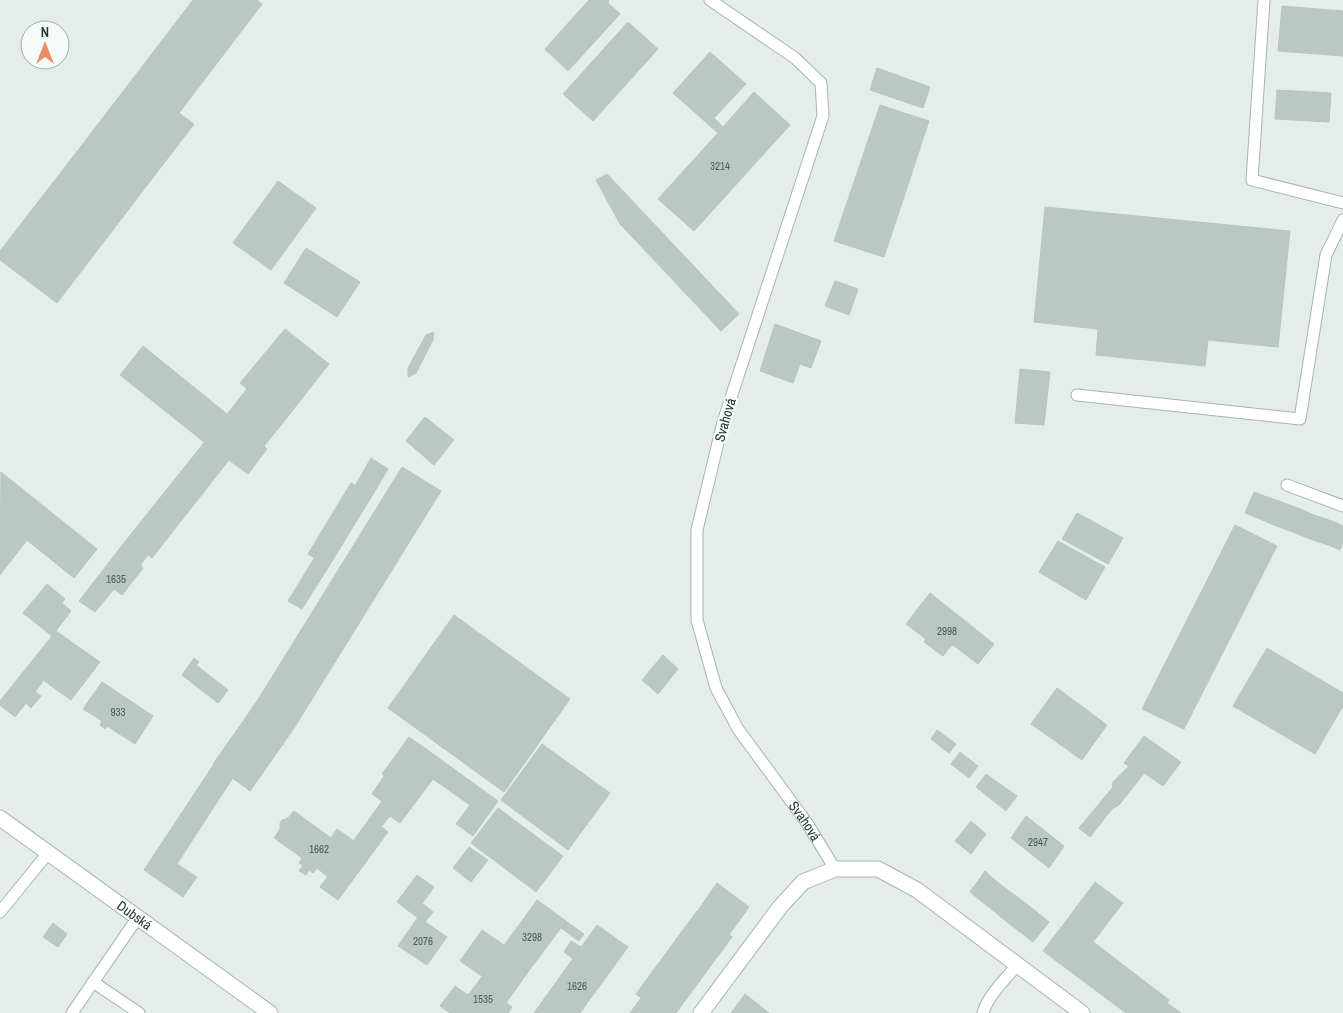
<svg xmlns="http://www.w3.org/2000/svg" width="1343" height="1013" font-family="'Archivo Narrow',sans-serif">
	<rect width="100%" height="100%" fill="#e4ede9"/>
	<path fill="#bac7c2" stroke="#b7c6c1" d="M193,0h64l5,4 -137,180 -46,-35z
		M589,0h16l2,1 2,-1 -1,3 12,11 -52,57 -23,-22z
		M1282,6l61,5v45l-65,-5z
		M628,22l30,27 -65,72 -30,-27z
		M710,52l36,32 -32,34 9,9 31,-35 36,33 -96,106 -36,-32 60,-66 -45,-40z
		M877,68l53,19 -7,21 -53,-18z
		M1277,90l54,3 -2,29 -54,-3z
		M880,105l49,16 -45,136 -50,-16z
		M179,113l15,11 -137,179 -57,-43v-9l79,-102 46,35z
		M607,174l132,140 -18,17 -101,-107 -24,-44z
		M278,181l38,27 -45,62 -38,-27z
		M1045,207l245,24 -12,116 -70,-7 -3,26 -109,-11 2,-26 -64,-7z
		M306,248l54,34 -23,35 -53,-34z
		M835,281l23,8 -9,26 -24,-9z
		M775,324l46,17 -10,27 -11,-4 -7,19 -33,-12z
		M285,329l44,35 -44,56 -45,-37z
		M434,332l-1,8 -17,33 -8,4v-9l18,-33z
		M143,346l84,68 -23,28 -84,-67z
		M1020,369l30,3 -6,53 -29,-2z
		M247,389l38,31 -21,26 3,3 -19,25 -19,-14 -77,98 -4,-3 -7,9 -21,-16z
		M425,417l29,23 -5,6 -29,-23z
		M420,423l29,23 -15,19 -28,-24z
		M371,458l17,11 -16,27 -17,-10z
		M402,467l39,24 -145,234 -37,-27z
		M1,472l96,77 -23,29 -47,-38 -27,35z
		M351,483l21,13 -43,70 -21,-12z
		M1254,492l13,5 -9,21 -13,-5z
		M1267,497l12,4 -10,22 -11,-5z
		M1279,501l13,5 -10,22 -13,-5z
		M1292,506l11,4 -10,22 -11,-4z
		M1303,510l11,5 -9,22 -12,-5z
		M1077,513l46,25 -15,26 -46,-25z
		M1314,515l12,4 -10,22 -11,-4z
		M1326,519l11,4 -9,22 -12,-4z
		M1337,523l6,3v16l-3,8 -12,-5z
		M1235,525l42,21 -93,183 -42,-20z
		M1058,541l47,26 -19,33 -47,-28z
		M120,548l19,14 4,6 -21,27 -8,-6 -19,23 -16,-11z
		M315,557l14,9 -27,43 -14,-8z
		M47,584l18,15 -3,4 9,8 -19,25 -29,-23z
		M930,593l64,51 -16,20 -25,-19 -3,2 -7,9 -19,-14 2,-3 -20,-15z
		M454,615l116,84 -39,55 -116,-84z
		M56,631l44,31 -29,38 -35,-25 5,-7 -9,-7z
		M1267,648l76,45v13l-28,48 -82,-48z
		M663,655l15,14 -20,25 -16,-14z
		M194,658l5,4 -3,3 32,25 -10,13 -36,-28z
		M32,661l9,7 -5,7 7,6 -8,11 6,4 -10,12 -5,-5 -11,14 -15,-12v-4z
		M415,670l116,84 -27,38 -116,-84z
		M102,682l51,34 -18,28 -28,-18 -2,3 -5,-4 2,-4 -19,-12z
		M1057,688l50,37 -25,35 -51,-36z
		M259,698l37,27 -15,22 -37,-27z
		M244,720l37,27 -31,44 -30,-22 2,-3 -6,-5 -3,3z
		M937,730l19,14 -7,9 -18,-14z
		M1144,736l37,26 -18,24 -19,-13 -2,3 -18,-13z
		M409,737l13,9 -27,38 -13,-10z
		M542,744l68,49 -42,57 -67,-50z
		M422,746l76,55 -25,35 -17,-12 14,-19 -37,-26 -33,44 -10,-7 -9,11 -11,-9z
		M960,752l18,14 -9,12 -18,-14z
		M216,761l6,5 -2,3 12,10 -55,85 20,13 -14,20 -39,-27z
		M1129,766l13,10 -23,29 -7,4 -22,28 -11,-9 34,-41 -1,-4z
		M986,774l31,22 -11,15 -30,-24z
		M384,776l11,8 -13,17 -10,-7z
		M498,808l65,48 -27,36 -65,-49z
		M294,811l37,27 6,-9 17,12 -26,36 -11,-9 -4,5 -4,-3 -3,5 -7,-4 4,-6 -4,-2 3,-5 -28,-20 6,-9v-6l2,-3 6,-2z
		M1026,816l38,30 -15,22 -38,-30z
		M370,818l18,14 -50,68 -18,-13z
		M971,821l15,13 -15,20 -16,-13z
		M469,847l19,13 -17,22 -18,-14z
		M985,871l10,9 -15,20 -10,-8z
		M417,875l17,12 -20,28 -17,-13z
		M995,880l10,8 -15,20 -10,-8z
		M1095,882l28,21 -30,39 -27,-21z
		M717,883l32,24 -20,28 -32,-23z
		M1005,888l11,8 -15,21 -11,-9z
		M1016,896l12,9 -16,21 -11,-9z
		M537,900l29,21 -38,51 -28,-21z
		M423,904l10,8 -8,10 -11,-7z
		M1028,905l10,8 -15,21 -11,-8z
		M697,911l35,26 -56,76h-46l11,-15 -5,-4z
		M1038,913l11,9 -16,20 -10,-8z
		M418,917l29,20 -20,28 -29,-19z
		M566,921l18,13 -5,7 -18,-13z
		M1066,921l103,79 -10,13h-33l-83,-62z
		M53,923l14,11 -9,13 -15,-10z
		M597,925l31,22 -48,66h-46z
		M482,930l22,15 -22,31 -22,-15z
		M571,941l10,6 -8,12 -9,-7z
		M500,951l28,21 -22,31 -28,-21z
		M478,982l34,25 -4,6h-53z
		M455,986l13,9 -13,18h-5l-10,-7z
		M745,994l24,19h-38z
		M1167,1003l14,10h-22z"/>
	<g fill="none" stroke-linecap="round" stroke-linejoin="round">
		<defs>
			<g id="service">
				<path id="s1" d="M710,0l85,58 26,25 2,33 -100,306 -26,108v90l19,68 22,41 69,94 28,46"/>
				<path d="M1264,0l-12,180 91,23"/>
				<path d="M1077,395l223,24 26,-164 17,-35"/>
				<path d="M1287,485l56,21"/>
				<path d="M0,912l48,-59"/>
				<path d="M93,982l46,31"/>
				<path d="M72,1013l66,-96"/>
				<path d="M983,1013c5,-18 23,-34 34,-48"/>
			</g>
			<g id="minor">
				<path id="s2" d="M0,818l270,195"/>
				<path d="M701,1013l79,-106 23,-25 32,-13h43l39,21 165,123"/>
			</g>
		</defs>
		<use href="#service" stroke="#a7b5b0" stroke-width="13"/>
		<use href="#minor" stroke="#a7b5b0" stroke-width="17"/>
		<use href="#service" stroke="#fff" stroke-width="11"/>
		<use href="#minor" stroke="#fff" stroke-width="15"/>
	</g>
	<g text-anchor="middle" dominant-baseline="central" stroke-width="4.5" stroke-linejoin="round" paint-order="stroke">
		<g font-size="11" fill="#4a605a">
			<text x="720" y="166">3214</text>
			<text x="116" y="579">1635</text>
			<text x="947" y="631">2998</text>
			<text x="118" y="712">933</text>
			<text x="1038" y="842">2947</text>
			<text x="319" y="849">1662</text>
			<text x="532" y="937">3298</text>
			<text x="423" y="941">2076</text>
			<text x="577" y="986">1626</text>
			<text x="483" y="999">1535</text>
		</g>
		<g font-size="14" fill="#253d38" stroke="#f5f9f7">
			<text transform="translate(725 420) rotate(-74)">Svahová</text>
			<text stroke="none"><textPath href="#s1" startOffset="926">Svahová</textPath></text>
			<text stroke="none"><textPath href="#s2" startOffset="166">Dubská</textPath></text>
		</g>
	</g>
	<g transform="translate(45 45)"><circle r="24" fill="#f5f9f7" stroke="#a2aeab"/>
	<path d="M0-4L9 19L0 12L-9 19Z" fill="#e88f67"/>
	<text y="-8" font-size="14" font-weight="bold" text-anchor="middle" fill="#253d38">N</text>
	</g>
</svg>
